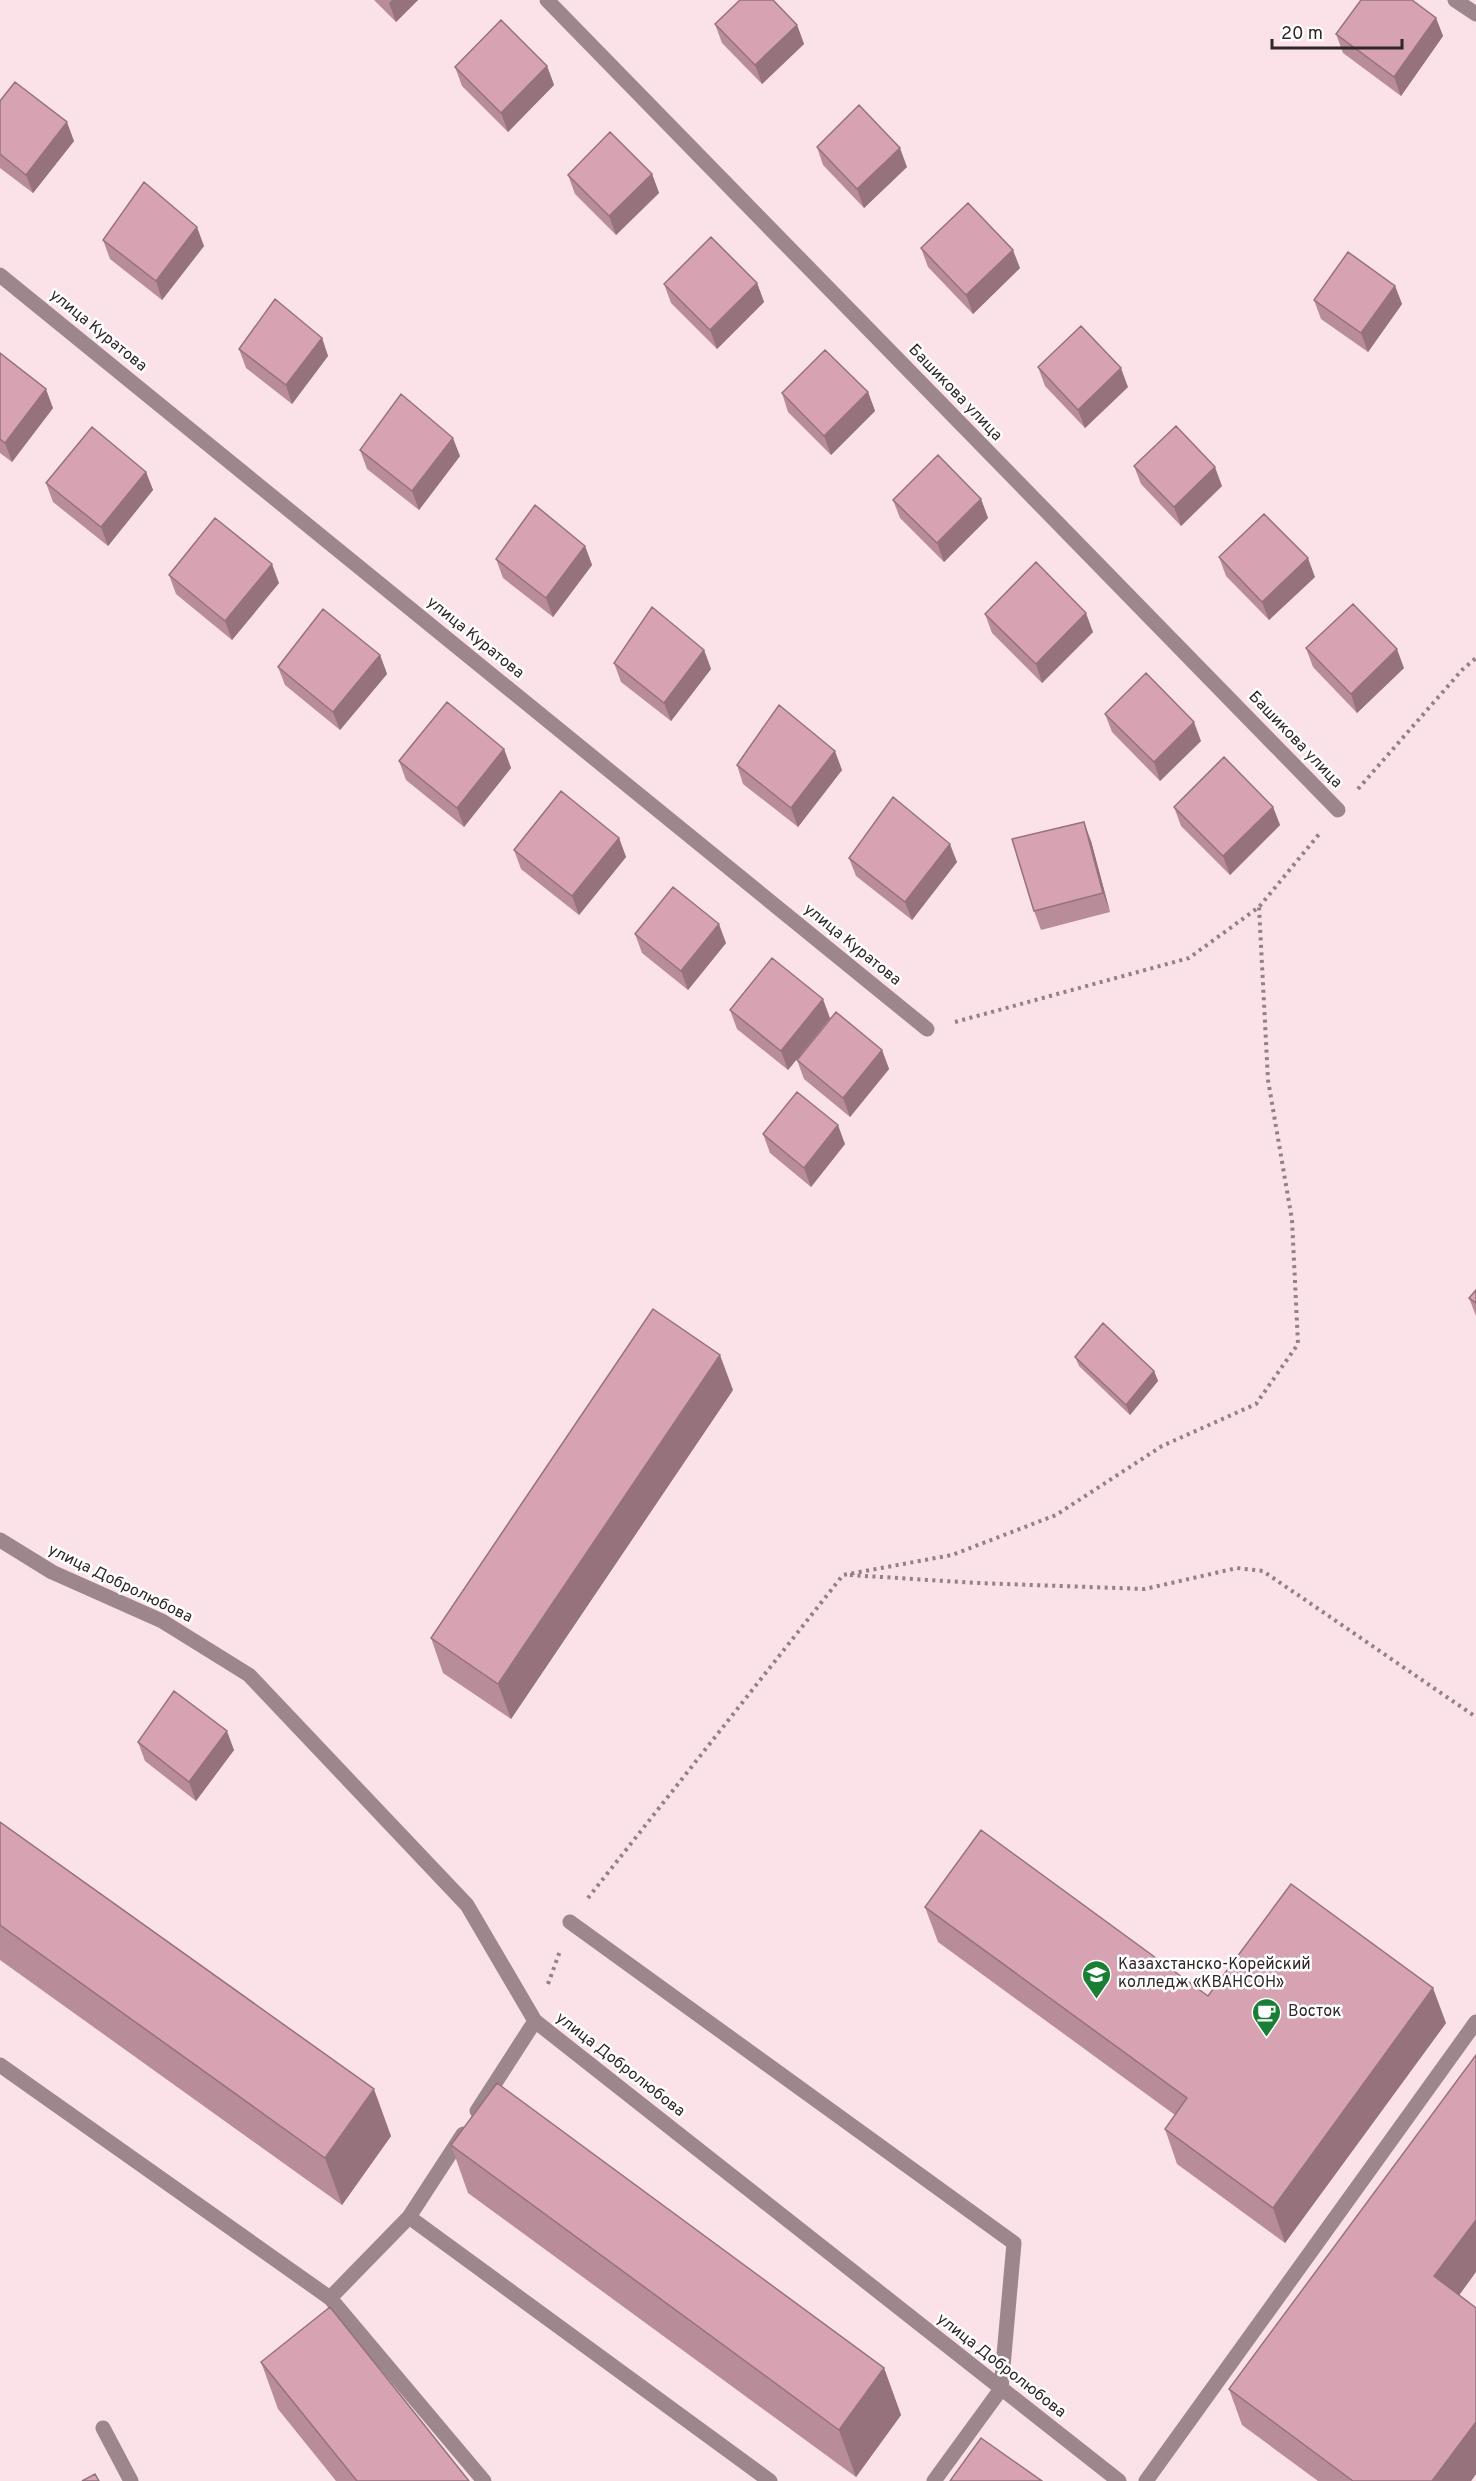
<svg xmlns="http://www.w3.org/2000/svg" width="1476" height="2481" font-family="Overpass,sans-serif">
	<rect width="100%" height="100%" fill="#fbe1e8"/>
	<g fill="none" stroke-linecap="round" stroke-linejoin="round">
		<path stroke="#928185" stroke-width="4" stroke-dasharray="3 4.5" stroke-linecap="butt" d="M1358,789l104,-119 14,-12
			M955,1022l234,-64 70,-51 61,-74
			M850,1575l127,8 168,6 92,-21 26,3 213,146
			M588,1898l255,-323 109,-20 104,-40 106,-69 94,-42 42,-60 -6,-124 -24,-140 -9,-173
			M548,1984l12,-33"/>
		<path stroke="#9d868c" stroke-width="15" d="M547,0l791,810
			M1455,0l21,14
			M0,275l927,754
			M0,1540l52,32 110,49 87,54 218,230 68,116 584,460
			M570,1922l444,321 -13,146 -67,92
			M0,2065l330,233 79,-81
			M477,2111l58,-90
			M463,2134l-54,83 361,264
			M330,2298l154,183
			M103,2428l28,53
			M1146,2481l330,-459"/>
	</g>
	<path fill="#b98c99" d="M374,0h44l-22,22z
		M1436,18l7,18 -42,60 -58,-43 -7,-19z
		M715,24l82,1 7,19 -42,40 -40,-41z
		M547,66l7,19 -46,47 -46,-46 -7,-19z
		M0,101l74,40 -41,52 -33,-25z
		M817,147l90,20 -43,41 -41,-43z
		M652,174l7,19 -43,42 -41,-41 -7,-19z
		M103,240l101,6 -42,54 -52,-41z
		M921,248l99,20 -47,46 -45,-47z
		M757,283l7,19 -47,47 -46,-46 -7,-19z
		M1395,286l7,18 -34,48 -47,-33 -7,-19z
		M322,338l6,18 -36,48 -46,-36 -7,-19z
		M0,353l53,55 -41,54 -12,-9z
		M1038,367l90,20 -43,41 -40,-42z
		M868,392l7,19 -44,44 -43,-43 -6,-19z
		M360,450l100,6 -41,54 -52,-41z
		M1134,466l88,20 -41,40 -40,-42z
		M146,472l7,18 -45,56 -55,-44 -7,-19z
		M981,499l7,19 -44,44 -44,-44 -7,-18z
		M585,546l7,19 -39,52 -50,-39 -7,-19z
		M1219,557l96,20 -46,43 -43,-44z
		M169,575l110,8 -47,57 -56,-46z
		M985,614l108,18 -51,51 -50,-50z
		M1306,648l98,20 -47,45 -44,-46z
		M704,650l7,19 -40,52 -50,-39 -7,-19z
		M380,655l7,19 -47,56 -55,-45 -7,-18z
		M1105,714l96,27 -41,40 -48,-49z
		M504,749l7,19 -47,59 -58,-47 -7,-19z
		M737,765l105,5 -44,57 -55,-43z
		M1174,807h99l7,18 -50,50 -49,-49z
		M619,838l7,19 -47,58 -58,-46 -7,-19z
		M1091,841l19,71 -69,18 -7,-19z
		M849,858l108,4 -45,58 -56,-44z
		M635,934l91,9 -38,47 -46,-37z
		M730,1010l100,8 -42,52 -51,-41z
		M882,1050l7,19 -39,48 -46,-38 -7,-19z
		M763,1134l82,10 -34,43 -41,-34z
		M1476,1290v26l-7,-18z
		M1075,1357l79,14 4,10 -28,34 -51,-49z
		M733,1390l-222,329 -68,-46 -12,-35z
		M138,1742l96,8 -38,51 -51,-40z
		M0,1822l391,314 -49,69 -342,-245z
		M925,1907l283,89 238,27 -161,220 -108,-79 -12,-35 10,-14 -237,-173z
		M451,2145l433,223 17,47 -45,62 -388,-284z
		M1459,2295l17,179 -5,7h-153l-76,-56 -13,-36z
		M261,2362l208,119h-133l-58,-72z"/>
	<path fill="#96727d" d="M392,0h26l-22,22 -7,-19z
		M1436,18l7,18 -42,60 -7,-19z
		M797,25l7,19 -42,40 -7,-19z
		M547,66l7,19 -46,47 -7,-19z
		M67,122l7,19 -41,52 -7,-18z
		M900,148l7,19 -43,41 -7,-19z
		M652,174l7,19 -43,42 -7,-19z
		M197,227l7,19 -42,54 -6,-19z
		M1013,250l7,18 -47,46 -7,-19z
		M757,283l7,19 -47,47 -7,-19z
		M1395,286l7,18 -34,48 -7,-19z
		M322,338l6,18 -36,48 -6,-19z
		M1121,368l7,19 -43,41 -7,-18z
		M46,389l7,19 -41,54 -7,-19z
		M868,392l7,19 -44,44 -7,-19z
		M453,438l7,18 -41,54 -7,-19z
		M1215,467l7,19 -41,40 -7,-19z
		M146,472l7,18 -45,56 -7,-19z
		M981,499l7,19 -44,44 -7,-19z
		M585,546l7,19 -39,52 -7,-19z
		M1308,558l7,19 -46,43 -7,-18z
		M272,564l7,19 -47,57 -7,-19z
		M1086,613l7,19 -51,51 -6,-19z
		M1397,649l7,19 -47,45 -6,-19z
		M704,650l7,19 -40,52 -7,-18z
		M380,655l7,19 -47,56 -7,-18z
		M1194,722l7,19 -41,40 -6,-19z
		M504,749l7,19 -47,59 -7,-19z
		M835,751l7,19 -44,57 -7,-19z
		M1273,807l7,18 -50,50 -7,-19z
		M1084,822l7,19 19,71 -7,-19z
		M619,838l7,19 -47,58 -7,-19z
		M950,844l7,18 -45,58 -7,-18z
		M719,924l7,19 -38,47 -7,-19z
		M823,999l7,19 -42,52 -7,-19z
		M882,1050l7,19 -39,48 -7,-19z
		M838,1125l7,19 -34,43 -7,-19z
		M720,1355l13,35 -222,329 -13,-35z
		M1154,1371l4,10 -28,34 -4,-10z
		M227,1731l7,19 -38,51 -7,-19z
		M1433,1988l13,35 -161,220 -12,-35z
		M374,2089l17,47 -49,69 -17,-47z
		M1476,2220v52l-29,40 -13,-36z
		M884,2368l17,47 -45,62 -17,-47z
		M1476,2422v52l-5,7h-39z"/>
	<path fill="#d7a3b2" stroke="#96727d" stroke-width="1.5" d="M740,0h33l24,25 -42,40 -40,-41z
		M1361,0h51l24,18 -42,59 -58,-43z
		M501,20l46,46 -46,47 -46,-46z
		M15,82l52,40 -41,53 -26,-21v-53z
		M859,105l41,43 -43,41 -40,-42z
		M610,132l42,42 -43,42 -41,-41z
		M144,182l53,45 -41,54 -53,-41z
		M968,203l45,47 -47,45 -45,-47z
		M711,237l46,46 -47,47 -46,-46z
		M1348,252l47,34 -34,47 -47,-33z
		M275,299l47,39 -36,47 -47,-36z
		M1081,326l40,42 -43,42 -40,-43z
		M825,350l43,42 -44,44 -42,-43z
		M0,353l46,36 -41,54 -5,-4z
		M401,394l52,44 -41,53 -52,-41z
		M1176,426l39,41 -41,40 -40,-41z
		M92,427l54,45 -45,55 -55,-44z
		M938,455l43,44 -44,44 -44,-43z
		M535,505l50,41 -39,52 -50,-39z
		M1264,514l44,44 -46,44 -43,-45z
		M215,518l57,46 -47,57 -56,-46z
		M1036,562l50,51 -50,51 -51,-50z
		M1353,604l44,45 -46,45 -45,-46z
		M652,607l52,43 -40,53 -50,-40z
		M323,609l57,46 -47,57 -55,-45z
		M1146,673l48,49 -40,40 -49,-48z
		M447,702l57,47 -47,59 -58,-47z
		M779,705l56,46 -44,57 -54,-43z
		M1224,757l49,50 -50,49 -49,-49z
		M561,791l58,47 -47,58 -58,-46z
		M893,797l57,47 -45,58 -56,-44z
		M1084,822l19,71 -69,18 -22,-72z
		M673,887l46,37 -38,47 -46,-37z
		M772,958l51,41 -42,52 -51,-41z
		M836,1012l46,38 -39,48 -46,-38z
		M797,1092l41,33 -34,43 -41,-34z
		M1476,1290v13l-7,-5z
		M653,1309l67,46 -222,329 -67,-46z
		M1103,1323l51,48 -28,34 -51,-48z
		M174,1691l53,40 -38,51 -51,-40z
		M0,1822l374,267 -49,69 -325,-233z
		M981,1830l227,166 83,-112 142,104 -160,220 -108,-79 22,-31 -262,-191z
		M1476,2055v165l-42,56 42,32v114l-44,59h-79l-124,-92z
		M497,2083l387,285 -45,62 -388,-285z
		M330,2307l139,174h-112l-96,-119z
		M981,2438l61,43h-92z
		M95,2474l4,7h-17z"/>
	<defs>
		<symbol id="university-pin" viewBox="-11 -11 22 30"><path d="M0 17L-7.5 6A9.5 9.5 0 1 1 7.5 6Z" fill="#197f34" stroke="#fff"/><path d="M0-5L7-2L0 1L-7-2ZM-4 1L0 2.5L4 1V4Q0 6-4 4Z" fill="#fff"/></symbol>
		<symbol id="cafe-pin" viewBox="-11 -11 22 30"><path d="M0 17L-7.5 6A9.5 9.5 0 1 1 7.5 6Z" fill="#197f34" stroke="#fff"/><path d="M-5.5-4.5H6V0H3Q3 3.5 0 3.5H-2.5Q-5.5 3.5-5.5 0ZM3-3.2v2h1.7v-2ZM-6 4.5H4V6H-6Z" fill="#fff"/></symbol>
	</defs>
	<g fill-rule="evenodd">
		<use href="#university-pin" x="1080" y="1958" width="33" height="45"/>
		<use href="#cafe-pin" x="1250" y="1996" width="33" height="45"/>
	</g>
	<g text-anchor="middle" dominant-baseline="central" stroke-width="5" stroke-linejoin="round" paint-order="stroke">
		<g font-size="16" fill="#302729" stroke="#fff">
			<text transform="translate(98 331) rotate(39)">улица Куратова</text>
			<text transform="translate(955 393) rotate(46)">Башикова улица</text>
			<text transform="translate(475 638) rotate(39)">улица Куратова</text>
			<text transform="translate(1295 740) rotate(46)">Башикова улица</text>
			<text transform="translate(852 945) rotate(39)">улица Куратова</text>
			<text transform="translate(120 1584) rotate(26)">улица Добролюбова</text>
			<text transform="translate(620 2065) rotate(38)">улица Добролюбова</text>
			<text transform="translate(1001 2366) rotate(38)">улица Добролюбова</text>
		</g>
		<g font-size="16" fill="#302729" stroke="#fff" text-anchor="start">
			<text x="1118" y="1965">Казахстанско-Корейский<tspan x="1118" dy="18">колледж «КВАНСОН»</tspan></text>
			<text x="1288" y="2012">Восток</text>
		</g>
	</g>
	<path d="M1272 39v9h130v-9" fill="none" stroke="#302729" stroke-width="3"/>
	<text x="1281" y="39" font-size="18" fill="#302729" stroke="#ffffff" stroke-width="4.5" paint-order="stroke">20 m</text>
</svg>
